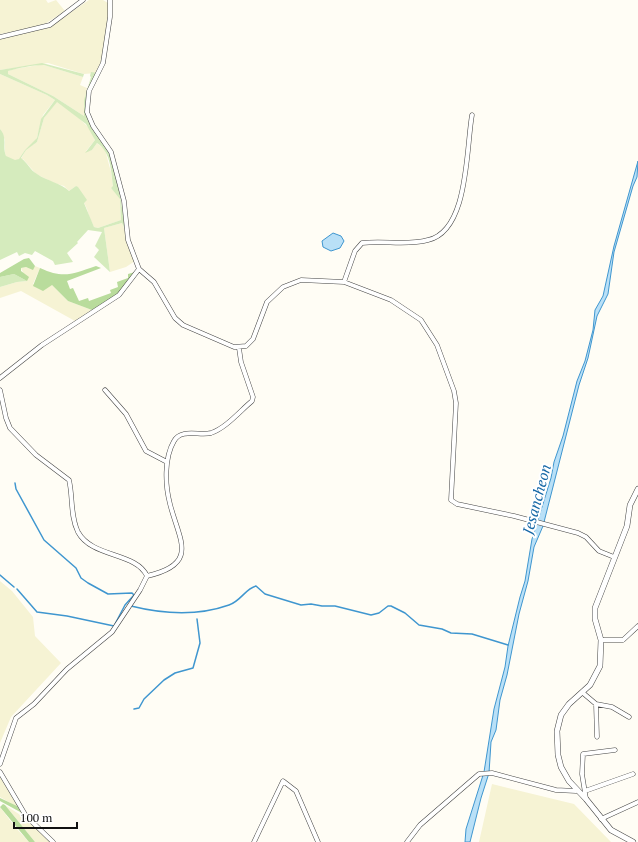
<svg xmlns="http://www.w3.org/2000/svg" width="638" height="842" font-family="'PT Serif',serif">
	<rect width="100%" height="100%" fill="#fffdf5"/>
	<path fill="#f6f3d4" d="M0,0h46l2,3 8,-3 9,11 -25,16 -40,7z
		M89,0h14l5,3 1,14 -7,46 -5,10 -13,1 -36,-11 -48,7v-32l51,-12z
		M38,65h6l39,12 -3,8 7,3 -3,16v12l-31,-20 -45,-22v-3l7,-2z
		M0,74l47,21 8,5 -12,15 -7,26 -11,9 -5,9 -5,2 -9,-4 -1,-4v-13l-5,-11z
		M57,101l22,17 12,12 4,10 -9,11 6,-1 5,-7 8,7 6,22 2,15 -2,1 9,10 1,22 -23,8 -4,-1 -4,-8 -3,-10 -11,-23 -7,5 -5,-5 -10,-3 -18,-9 -13,-15h-2l5,-10 11,-7 7,-24z
		M122,223l13,38 -9,6 -16,5 -6,-44z
		M35,266l5,2 -7,16 19,1 16,16 24,9 -17,11 -54,-30 -21,7v-11l17,-5 10,-1 -6,-13 5,-1 6,2z
		M0,581l12,10 21,26 2,19 26,27 -50,54 -11,26z
		M0,777l19,31 -19,-11z
		M492,784l82,20 37,38h-132z
		M5,805l20,13 26,24h-16z
		M0,807l15,20 14,15h-29z"/>
	<path fill="#d5ebbd" fill-rule="evenodd" d="M42,63l42,11 -1,3 -39,-12c-12,0 -25,3 -36,6v3l45,22 31,20v-16l7,-23 -1,-1 1,-4 6,1c-13,24 -18,38 0,62 5,6 11,12 13,20 8,26 12,48 15,75l-3,-7 -18,5 6,44 -16,-15 5,-7 -4,-4 7,-14 -14,-2 -11,12 1,1 -11,10 6,9 -18,3 -2,-4 -18,-10 -3,4 -7,-2 -6,3 -2,-4 -17,8v-131c8,9 2,18 6,27l9,4 4,-1 6,-9 12,-12 4,-19 14,-19 -8,-5 -47,-21v-4zM57,102l29,22 9,16 -10,13 7,-3 5,-7c14,9 14,28 16,43l-2,2 9,11 1,21 -23,8 -4,-1 -10,-24 3,-3 -9,-13 -2,-1 -7,5c-8,-8 -22,-10 -32,-17 -7,-4 -10,-12 -16,-16l5,-8 11,-8 7,-24z
		M14,274l13,7 -10,1 -17,5v-10z"/>
	<path fill="#b9dc9c" d="M29,258l6,8 -2,4 -7,-3 -5,1v3l8,6 -2,4 -13,-7 -14,3v-4l24,-14z
		M96,266l5,2 -34,13 3,8 3,-1 6,13 9,-3 1,3 22,-8 -1,-3 8,-3 -1,-5 11,-4v-4l7,-2 -17,22 -26,16 -24,-9 -16,-16 -9,6 -10,-5 7,-18c24,11 32,6 56,-2z
		M0,798l17,8 5,7 -22,-12z
		M3,804l2,1 30,37h-6l-29,-35z"/>
	<path fill="#b9e0f7" stroke="#3f96cf" d="M638,161l-1,16 -4,9 -19,66 -6,42 -11,22 -9,42 -9,27 -36,141 -9,21 -6,34 -9,33 -12,61 -7,25 -4,30 -5,12 -2,31 -8,25 -11,44h-5l1,-13 18,-57 10,-63 11,-42 3,-21 12,-49 5,-16 7,-42 19,-61 3,-16 9,-26 14,-55 8,-20 8,-31 2,-20 8,-14 11,-50z
		M333,233l8,3 3,5 -4,7 -9,3 -8,-4 -1,-6z"/>
	<g fill="none" stroke-linecap="round" stroke-linejoin="round">
		<path stroke="#3f96cf" stroke-width="1.5" d="M15,483l1,6 28,51 32,28 5,10 7,5 20,11 24,-1 2,2 -9,10 -11,21 -47,-10 -30,-4 -20,-23
			M0,575l14,12
			M131,606c32,8 67,10 98,-1 12,-4 16,-16 27,-19l9,8 36,11 10,-1 11,2h13l36,9 8,-2 9,-7h3l14,7 14,12 23,4 9,4 21,1 36,11
			M134,709l5,-1 5,-9 20,-19 11,-7 18,-5 7,-25 -3,-24"/>
		<defs>
			<path id="minor" d="M0,37l50,-12 33,-25
				M139,269l15,13 21,36 8,7 51,22 12,-1 7,-7 14,-37 16,-15 18,-7 43,2 11,-31 7,-8c22,-3 44,3 66,-3 41,-9 38,-92 44,-125
				M344,282l47,18 30,20 16,25 17,46 2,12 -5,97 6,4 57,12 64,17 8,4 13,14 15,6
				M0,378l42,-33 77,-50 20,-26 -11,-29 -4,-39 -13,-49 -18,-26 -6,-14 2,-21 14,-28 7,-46v-17
				M0,390l6,28 4,10 26,27 33,25c4,16 1,36 9,52 14,26 58,20 69,44
				M105,390l21,24 20,37 21,11
				M601,640h22l15,-14
				M583,693l13,11 16,3 17,10
				M596,704l1,33
				M0,764l16,-46 18,-14 33,-35 45,-37 28,-42 7,-14c53,-12 32,-36 23,-72 -5,-19 -6,-46 4,-63 7,-13 26,-5 37,-8 15,-5 29,-22 41,-32l1,-4 -12,-35 -2,-14
				M0,772l26,44 27,26
				M585,791l48,-17
				M586,799l-4,-25 1,-20 32,-4
				M601,819l37,-17
				M254,842l29,-61 13,10 22,51
				M407,842l13,-17 59,-51 13,-1 64,17 20,1"/>
			<path id="tertiary" d="M633,842l-22,-12 -25,-31 -17,-18 -8,-14 -3,-12 -1,-24 4,-16 8,-11 21,-19 10,-19 1,-26 -6,-21v-11l32,-82 3,-21 8,-16"/>
		</defs>
		<use href="#minor" stroke="#444" stroke-width="5"/>
		<use href="#tertiary" stroke="#444" stroke-width="6"/>
		<use href="#minor" stroke="#fff" stroke-width="4"/>
		<use href="#tertiary" stroke="#fff" stroke-width="5"/>
	</g>
	<g text-anchor="middle" dominant-baseline="central" stroke-width="4" stroke-linejoin="round" paint-order="stroke">
		<g font-size="15" font-style="italic" fill="#1768a6" stroke="#fff">
			<text transform="translate(536 499) rotate(-75)">Jesancheon</text>
		</g>
	</g>
	<path d="M14 822v6h63v-6" fill="none" stroke="#111111" stroke-width="2"/>
	<text x="20" y="822" font-size="12" fill="#111111" stroke="#ffffff" stroke-width="3" paint-order="stroke">100 m</text>
</svg>
